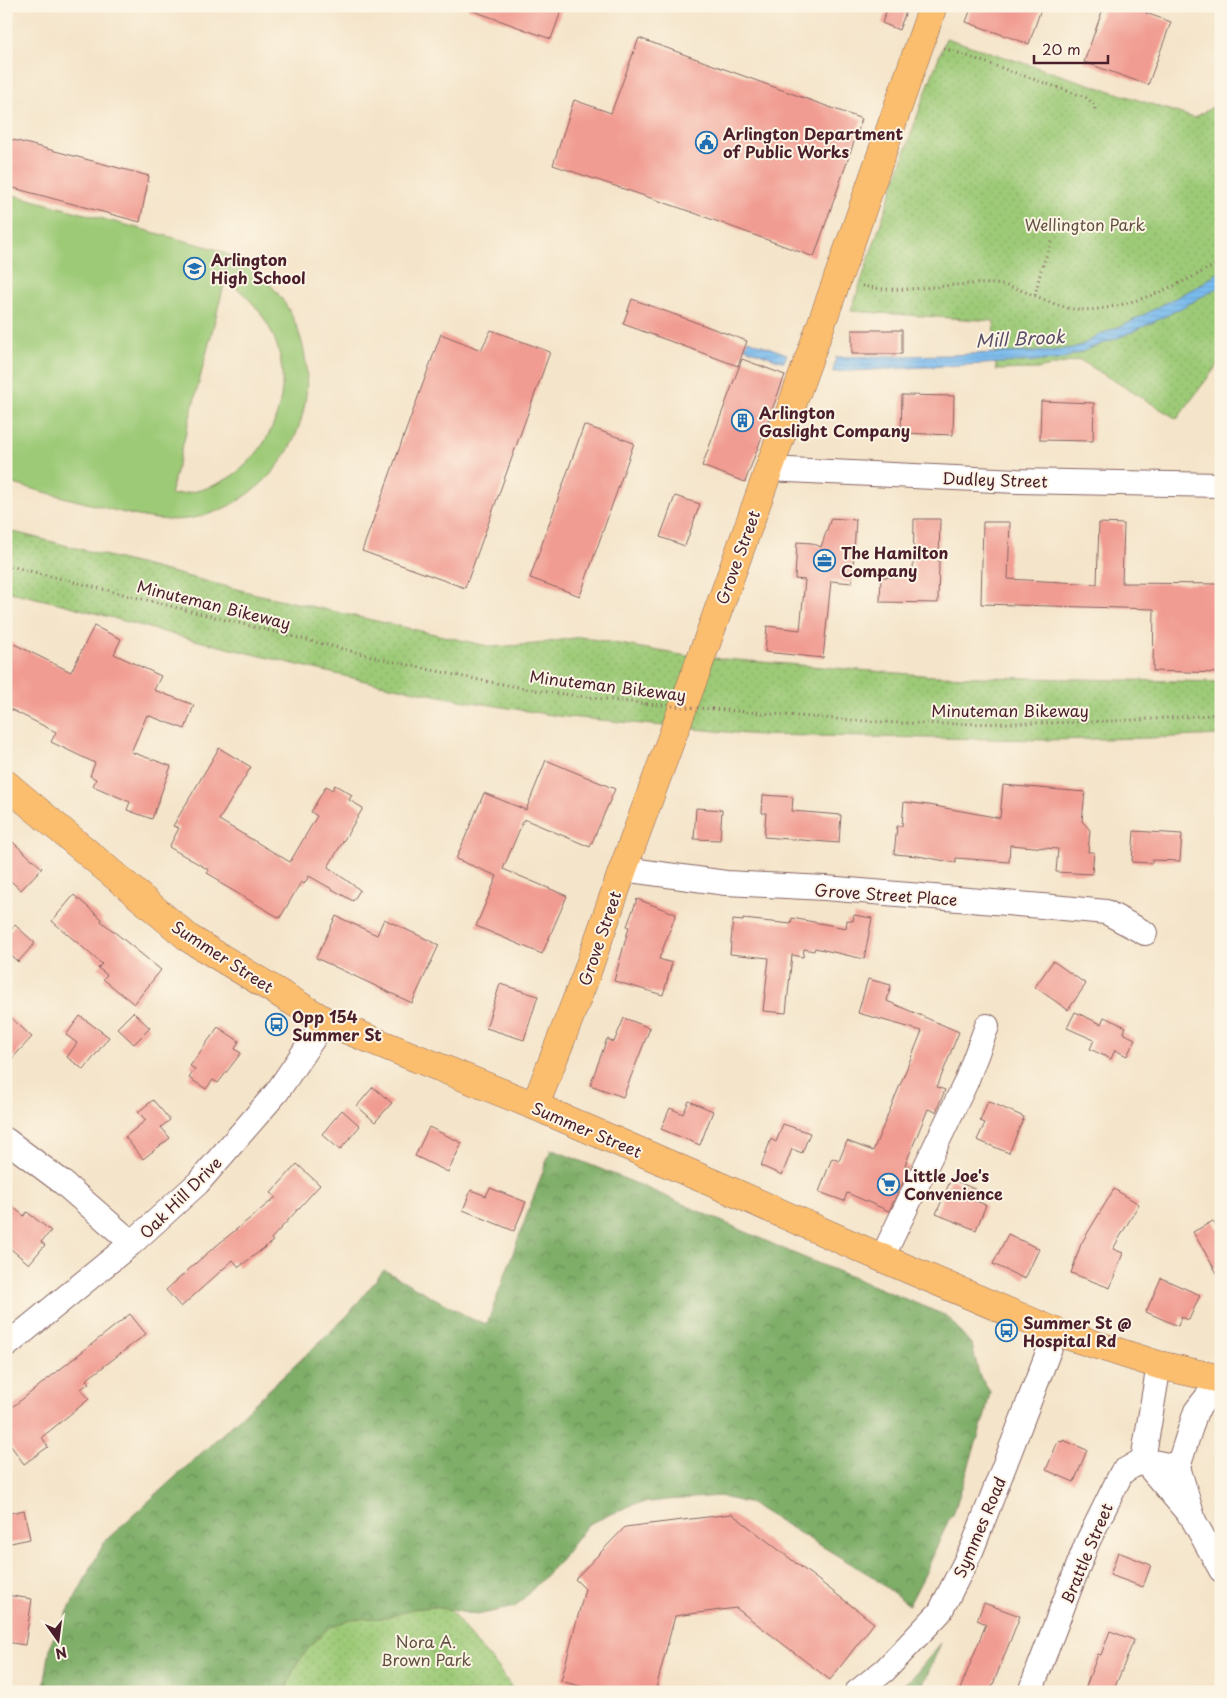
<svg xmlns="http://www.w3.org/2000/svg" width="1227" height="1698" font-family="'Playpen Sans',sans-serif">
	<defs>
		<pattern id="forest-crowns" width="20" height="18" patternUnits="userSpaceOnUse" patternTransform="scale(1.25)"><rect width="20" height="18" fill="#7eae68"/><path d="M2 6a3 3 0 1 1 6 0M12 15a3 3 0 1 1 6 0" fill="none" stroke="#698d56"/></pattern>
		<pattern id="park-dots" width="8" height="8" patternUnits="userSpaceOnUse" patternTransform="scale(1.25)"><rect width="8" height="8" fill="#9dca77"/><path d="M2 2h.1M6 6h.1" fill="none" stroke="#89ad67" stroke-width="1.8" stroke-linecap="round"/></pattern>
		<pattern id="water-rules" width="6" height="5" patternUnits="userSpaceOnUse" patternTransform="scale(1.25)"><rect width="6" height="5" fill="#79bcef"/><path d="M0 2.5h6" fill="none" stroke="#6aa1cd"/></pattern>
	</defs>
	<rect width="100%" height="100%" fill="#fcf5e5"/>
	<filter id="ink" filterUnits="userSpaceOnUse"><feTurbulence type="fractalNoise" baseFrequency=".02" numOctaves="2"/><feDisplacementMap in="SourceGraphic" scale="10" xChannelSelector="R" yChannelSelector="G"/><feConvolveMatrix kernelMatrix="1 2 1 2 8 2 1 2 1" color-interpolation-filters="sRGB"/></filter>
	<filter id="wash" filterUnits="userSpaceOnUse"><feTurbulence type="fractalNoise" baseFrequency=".0096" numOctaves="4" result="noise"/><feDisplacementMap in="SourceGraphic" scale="20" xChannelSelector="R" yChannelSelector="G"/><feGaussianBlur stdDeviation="1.12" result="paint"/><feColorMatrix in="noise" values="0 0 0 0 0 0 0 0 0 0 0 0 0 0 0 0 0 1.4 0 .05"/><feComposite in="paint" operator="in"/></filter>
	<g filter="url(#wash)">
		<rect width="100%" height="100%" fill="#f4e4c9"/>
		<path fill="#9dca77" stroke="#747451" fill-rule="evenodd" d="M6,193l206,55c16,6 32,14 46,25 63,53 65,152 6,208 -21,20 -48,34 -77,38 -33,4 -65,-7 -97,-15 -28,-7 -56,-15 -84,-22zM225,281c15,7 29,22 38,36 33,48 22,115 -22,152 -20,17 -45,24 -71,26z"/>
		<path fill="url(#forest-crowns)" stroke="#64664a" d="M551,1149l89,36 153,68 154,63 25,29 7,30 11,17 -5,23 -32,100 -4,4 -23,53 -17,33 -39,-30 -119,-71 -32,-8 -52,4 -33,4 -47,21 -26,35 -46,47 -38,8 -42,-8 -22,2 -26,9 -102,74h-242l8,-49 54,-102 114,-104 128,-121 37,-46 88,49 15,5z
			M941,1643l-21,49h-27l20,-15z"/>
		<path fill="url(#park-dots)" stroke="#747451" d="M946,38l248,80 27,-16v258l-44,59 -97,-59 -43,9 -41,1 -2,-49 -143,-10 71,-209z
			M6,530l246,63 240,54 44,-3 44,-7 107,19 247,20 287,6v53l-72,3 -103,2 -288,-5 -200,-19 -98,-16 -95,-19 -183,-44 -116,-32 -60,-14z
			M435,1607l15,3 24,31 18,19 23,32h-230l9,-23 13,-19 20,-21 23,-10 37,-1 25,-9z"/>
		<path fill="url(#water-rules)" stroke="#626e8d" d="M1221,271v15c-35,20 -73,40 -111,55 -18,6 -35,15 -54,19l-223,12 3,-15 113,-2 103,-4 20,-3 10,-3 19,-11 27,-11 72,-38z
			M748,340l39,14 -3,8 -39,-14z"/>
		<g id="blocks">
			<path fill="#f19c92" d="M468,6h95l-12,33 -83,-30z
				M888,6h20l-9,24 -17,-7z
				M972,6h70l-13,38 -63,-22z
				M1104,6h45l-3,7 25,9 -23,63 -64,-23z
				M639,38l223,81 -48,138 -128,-47 -133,-45 21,-65 37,13z
				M6,138l143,38 -9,46 -134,-36z
				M632,299l115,42 -9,25 -115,-42z
				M491,330l59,22 -85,236 -103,-37 79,-217 40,16z
				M852,330h50v24h-50z
				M742,359l43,16 -40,107 -43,-16z
				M902,395l52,1 -1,39 -52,-2z
				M1041,401l53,2 -1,38 -53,-1z
				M584,425l50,18 -54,153 -50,-18z
				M675,496l25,8 -15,42 -25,-9z
				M831,518l25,2 -4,63 -21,-2 -8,77 -58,-6 2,-26 33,4 5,-50 -10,-1 2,-37 15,1 9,4z
				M914,519h26l-2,84 -58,-1 1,-25h32z
				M983,522h27l-2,57 89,5 2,-61 25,1 -2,59 99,1v89l-68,-2 1,-62 -173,-5z
				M94,626l27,13 -7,15 47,22 -7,14 40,15 -9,24 -38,-14 -16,37 40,14 -19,53 -25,-9 3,-8 -37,-16 3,-7 -6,-3 5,-13 -44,-21 5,-10 -50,-25v-67l65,32z
				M219,748l32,19 -32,53 71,42 27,-46 -6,-4 15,-26 6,4 3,-5 17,10 -3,5 14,8 -35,59 32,23 -7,11 -44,-25 -5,8 -3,-2 -21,36 -62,-36 1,-2 -12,-7 2,-3 -40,-23 10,-19 -6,-2z
				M546,760l69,29 -25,58 -66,-28 -21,50 64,27 -25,58 -66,-28 21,-50 -41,-17 28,-66 42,17z
				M1003,785l82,7 -3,29 8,9 -2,22h6l-2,22 -36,-2 2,-23 -48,-4 -1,17 -53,-4v5l-38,-7 -24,-2 3,-28h5l2,-24 25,3 71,13z
				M763,795l30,2 -1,14 49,4 -2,28 -75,-6 2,-24h-4z
				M696,808l26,2 -2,30 -26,-1z
				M1134,831l48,3 -2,27 -28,-1v3l-20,-1z
				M6,836l36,32 -21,22 -15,-13z
				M74,895l28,24 -1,2 60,49 -27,34 -31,-25 4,-4 -9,-7 4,-4 -50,-43z
				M637,899l39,15 -17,45 13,4 -9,32 -49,-14 15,-54 -2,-1z
				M854,915l18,3 -8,41 -49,-11 -1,3 -10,-2 -1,8 -11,-2 -6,58 -23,-2 6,-53 -39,-4 3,-34 10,1v-2l48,5 1,-6 54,10 1,-8 6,1z
				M336,916l41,19 7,-16 55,26 -27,58 -96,-45z
				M15,925l20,18 -17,19 -12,-11v-16z
				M1053,961l33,23 -18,26 -33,-23z
				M868,979l23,6 -4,16 72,31 -22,55 8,3 -9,22 -8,-3 -23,56 5,2 -21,44 -42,-18 -3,8 -25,-9 13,-34 7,3 8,-20 26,10 49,-120 -64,-18z
				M500,984l38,12 -14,44 -38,-12z
				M133,1012l17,16 -16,16 -17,-16z
				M1075,1012l26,12 3,-7 22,10 -3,6 12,6 -8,17 -12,-6 -4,9 -21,-10 4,-9 -27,-12z
				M6,1013l26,24 -26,28z
				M80,1016l29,21 -25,33 -17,-13 10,-14 -11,-8z
				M624,1018l26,10 -27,69 -33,-12 17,-46 7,3z
				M218,1027l21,14 -4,8 6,4 -23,30 -5,-3 -7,9 -17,-11 6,-9 -5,-3z
				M373,1087l19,16 -17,19 -18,-16z
				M153,1100l17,20 -9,7 9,11 -27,21 -18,-22 21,-17 -8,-8z
				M689,1101l24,10 -13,34 -39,-16 9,-21 13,6z
				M988,1101l36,16 -15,36 -32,-13 8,-17 -5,-2z
				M342,1110l18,16 -20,24 -18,-16z
				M783,1124l27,9 -8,20 -10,-4 -10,26 -21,-9 10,-27 5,3z
				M429,1127l33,16 -14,29 -33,-16z
				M297,1164l23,21 -49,54 2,2 -34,26 -6,-7 -52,47 -15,-17 39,-35 71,-58 -5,-4z
				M951,1179l26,11 -4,10 13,5 -10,25 -40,-16z
				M490,1188l36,14 -12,29 -51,-21 8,-20 15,6z
				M1114,1189l25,15 -26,45 10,4 -13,35 -39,-15 10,-29z
				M6,1201l18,15 3,-4 24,19 -10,11 4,3 -16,19 -23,-19z
				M1213,1221l8,13v46l-28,-48z
				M1008,1234l31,15 -14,30 -32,-15z
				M1161,1278l39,17 -11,25 -8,-3 -3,9 -32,-14z
				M130,1314l16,20 -60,46 3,3 -8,6 8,10 -47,38 6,10 -24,17 -18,-25v-27z
				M1063,1440l24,10 -13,32 -28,-12 12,-29 4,1z
				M24,1510l6,29 -24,5v-30z
				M732,1514l142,109 -44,57 -94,-72 -61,8 -20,76h-53l-41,-11 24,-92 -10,-10 50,-52z
				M1118,1552l33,13 -8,22 -33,-12z
				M6,1595l26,4 -7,46 -19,-3z
				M984,1603l36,13 -30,76h-31l27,-68 -9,-4z
				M1110,1631l24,9 -21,52h-29l14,-38 3,1z"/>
		</g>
	</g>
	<g filter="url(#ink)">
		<use href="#blocks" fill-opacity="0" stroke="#866462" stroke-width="1"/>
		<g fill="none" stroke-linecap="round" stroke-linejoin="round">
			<defs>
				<path id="minor" d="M768,469l249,12 204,4
					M623,869l103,14 99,5 217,18 64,6 39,21
					M6,1140l56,42 70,61
					M882,1258l84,-176 21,-56
					M6,1346l126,-103 66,-60 79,-91 48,-71
					M1159,1365l-16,95 45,53
					M1221,1386l-11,7 -14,18 -18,56 16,54 27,49
					M857,1692l28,-22 55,-58 32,-63 84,-217
					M1030,1692l57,-149 35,-71 21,-12 35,7"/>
				<path id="major" d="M6,784l184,155 135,82 210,85 187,81 160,71 174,74 103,33 62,14
					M535,1106l50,-128 38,-109 73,-197 158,-439 79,-227"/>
			</defs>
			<use href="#minor" stroke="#866462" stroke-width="26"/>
			<use href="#major" stroke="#866462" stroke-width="29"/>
			<path stroke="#866462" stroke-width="3" stroke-dasharray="1 4" stroke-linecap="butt" d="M944,48l141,49 10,8v8
				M862,286c8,1 16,3 23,3 36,2 71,-7 107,-5 26,1 48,16 72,23 43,13 120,-23 157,-46
				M1035,295l6,-25 11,-29
				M6,565l389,97 74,16 77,14 101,12
				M712,709c63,5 126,11 190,14 36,1 73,1 110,0 70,0 139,-3 209,-9"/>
			<use href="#minor" stroke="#fff" stroke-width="24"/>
			<use href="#major" stroke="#fbbe6e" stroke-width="28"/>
			<path stroke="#866462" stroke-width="3" stroke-dasharray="1 4" stroke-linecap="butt" d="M647,704l65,5"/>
		</g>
	</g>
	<defs>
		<symbol id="civic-ring" viewBox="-11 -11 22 22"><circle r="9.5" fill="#fcf5e5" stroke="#1f6fb2" stroke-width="1.5"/><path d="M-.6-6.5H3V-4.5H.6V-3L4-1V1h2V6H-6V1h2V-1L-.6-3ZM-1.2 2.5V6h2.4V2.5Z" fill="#1f6fb2"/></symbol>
		<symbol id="school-ring" viewBox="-11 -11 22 22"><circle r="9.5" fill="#fcf5e5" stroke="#1f6fb2" stroke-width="1.5"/><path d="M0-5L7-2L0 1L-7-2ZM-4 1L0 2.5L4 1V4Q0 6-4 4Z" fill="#1f6fb2"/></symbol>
		<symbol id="building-ring" viewBox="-11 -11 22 22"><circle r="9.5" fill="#fcf5e5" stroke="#1f6fb2" stroke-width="1.5"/><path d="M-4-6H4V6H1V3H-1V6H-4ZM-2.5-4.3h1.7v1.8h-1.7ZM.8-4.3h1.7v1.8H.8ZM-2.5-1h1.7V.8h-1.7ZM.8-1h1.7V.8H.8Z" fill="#1f6fb2"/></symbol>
		<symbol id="office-ring" viewBox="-11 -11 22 22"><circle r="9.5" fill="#fcf5e5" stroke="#1f6fb2" stroke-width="1.5"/><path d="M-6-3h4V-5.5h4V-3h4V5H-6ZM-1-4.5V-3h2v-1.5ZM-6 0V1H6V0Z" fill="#1f6fb2"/></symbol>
		<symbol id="bus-ring" viewBox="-11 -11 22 22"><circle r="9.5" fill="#fcf5e5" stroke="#1f6fb2" stroke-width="1.5"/><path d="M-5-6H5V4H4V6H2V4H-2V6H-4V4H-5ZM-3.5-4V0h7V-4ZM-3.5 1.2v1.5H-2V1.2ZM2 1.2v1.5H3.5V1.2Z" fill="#1f6fb2"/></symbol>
		<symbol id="supermarket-ring" viewBox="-11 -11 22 22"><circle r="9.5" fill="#fcf5e5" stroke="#1f6fb2" stroke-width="1.5"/><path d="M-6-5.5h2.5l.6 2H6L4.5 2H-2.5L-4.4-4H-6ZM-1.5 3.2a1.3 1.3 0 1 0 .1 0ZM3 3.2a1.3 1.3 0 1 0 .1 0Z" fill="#1f6fb2"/></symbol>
	</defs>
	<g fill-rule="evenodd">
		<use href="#civic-ring" x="694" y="130" width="25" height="25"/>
		<use href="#school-ring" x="182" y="256" width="25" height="25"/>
		<use href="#building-ring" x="730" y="408" width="25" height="25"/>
		<use href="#office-ring" x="812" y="548" width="25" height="25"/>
		<use href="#bus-ring" x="264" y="1012" width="25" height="25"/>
		<use href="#supermarket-ring" x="876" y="1172" width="25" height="25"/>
		<use href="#bus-ring" x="994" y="1318" width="25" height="25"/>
	</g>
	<g text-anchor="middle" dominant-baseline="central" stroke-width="4" stroke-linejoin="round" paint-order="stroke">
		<g font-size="16" font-weight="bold" fill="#4a1f2b" stroke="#fcf5e5" text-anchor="start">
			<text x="723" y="133">Arlington Department<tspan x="723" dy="18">of Public Works</tspan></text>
			<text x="211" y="259">Arlington<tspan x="211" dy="18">High School</tspan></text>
			<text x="759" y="412">Arlington<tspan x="759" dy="18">Gaslight Company</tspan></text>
			<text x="841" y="552">The Hamilton<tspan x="841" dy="18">Company</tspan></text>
			<text x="292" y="1016">Opp 154<tspan x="292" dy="18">Summer St</tspan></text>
			<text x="904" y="1175">Little Joe's<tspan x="904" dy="18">Convenience</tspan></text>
			<text x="1023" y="1322">Summer St @<tspan x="1023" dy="18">Hospital Rd</tspan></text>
		</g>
		<g font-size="16" fill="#635242" stroke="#fcf5e5">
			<text x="1085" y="224">Wellington Park</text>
			<text x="426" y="1641">Nora A.<tspan x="426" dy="18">Brown Park</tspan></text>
		</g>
		<g font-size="16" fill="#4a1f2b" stroke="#fcf5e5">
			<text transform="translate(995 479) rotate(2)">Dudley Street</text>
			<text transform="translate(737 557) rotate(-70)">Grove Street</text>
			<text transform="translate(214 604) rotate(14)">Minuteman Bikeway</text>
			<text transform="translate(608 685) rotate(7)">Minuteman Bikeway</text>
			<text x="1010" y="710">Minuteman Bikeway</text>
			<text transform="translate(886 894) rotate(4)">Grove Street Place</text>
			<text transform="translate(599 938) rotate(-71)">Grove Street</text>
			<text transform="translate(223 956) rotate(33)">Summer Street</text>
			<text transform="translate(587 1129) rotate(23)">Summer Street</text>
			<text transform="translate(180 1197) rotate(-45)">Oak Hill Drive</text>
			<text transform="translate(979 1527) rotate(-67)">Symmes Road</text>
			<text transform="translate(1086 1553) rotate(-67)">Brattle Street</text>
		</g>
		<g font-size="18" font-style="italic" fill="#584e66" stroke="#fcf5e5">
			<text transform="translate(1020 338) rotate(-3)">Mill Brook</text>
		</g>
	</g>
	<rect width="1227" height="1698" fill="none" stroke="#fcf5e5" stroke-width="25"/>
	<g transform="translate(58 1640) rotate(166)" stroke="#fcf5e5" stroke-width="4" paint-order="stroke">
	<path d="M0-4L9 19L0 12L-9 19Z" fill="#4a1f2b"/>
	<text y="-8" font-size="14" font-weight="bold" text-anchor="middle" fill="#4a1f2b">N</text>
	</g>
	<path d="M1034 55v8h74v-8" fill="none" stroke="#4a1f2b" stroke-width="2.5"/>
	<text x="1042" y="55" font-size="15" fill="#4a1f2b" stroke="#fcf5e5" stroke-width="4" paint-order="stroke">20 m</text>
</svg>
